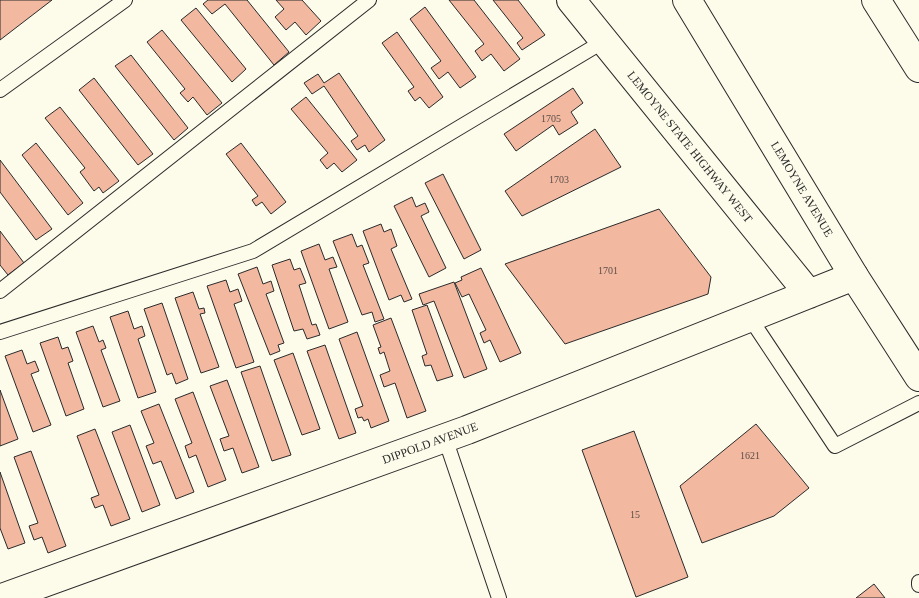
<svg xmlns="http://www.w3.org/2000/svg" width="919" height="598" font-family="'Times New Roman',serif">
	<rect width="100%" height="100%" fill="#fdfbea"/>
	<path fill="#f2b8a0" stroke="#2b2b2b" d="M0,0h52l-52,40z
		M208,0h39l42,52 -15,13 -49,-61 -13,10 -9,-10z
		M276,0h26l19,21 -15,14 -11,-13 -9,8 -11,-13 9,-8z
		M449,0h25l46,59 -16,12 -13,-17 -9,7 -7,-10 9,-7z
		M493,0h25l27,35 -23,15 -5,-7 6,-5z
		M425,7l51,70 -16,11 -12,-16 -9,7 -8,-11 10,-7 -31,-42z
		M196,8l50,61 -14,13 -51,-62z
		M162,30l60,73 -15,12 -14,-18 -5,5 -8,-9 5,-4 -38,-47z
		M397,32l46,65 -14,11 -9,-11 -5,4 -7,-10 6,-4 -32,-44z
		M131,55l57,73 -14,12 -59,-74z
		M339,73l46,67 -16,12 -4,-7 -8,5 -6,-9 7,-5 -34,-50 -12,8 -8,-11 14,-9 6,9z
		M94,78l59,76 -15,11 -59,-75z
		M573,88l10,15 -12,9 7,11 -19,12 -6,-10 -37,26 -12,-17z
		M306,97l51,63 -15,12 -8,-9 -7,6 -7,-9 8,-7 -37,-44z
		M60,107l59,74 -16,12 -4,-6 -5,4 -14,-19 5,-4 -40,-50z
		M595,129l26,38 -99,49 -17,-25z
		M36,143l47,60 -15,12 -46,-60z
		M241,143l45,59 -15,12 -9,-12 -6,4 -4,-6 6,-4 -32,-42z
		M0,160l52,69 -16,11 -36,-48z
		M443,174l38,76 -17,9 -39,-76z
		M412,197l4,10 9,-4 4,9 -8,4 25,52 -17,9 -35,-71z
		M659,209l52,68 -3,17 -143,50 -60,-80z
		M381,224l3,8 7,-3 6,17 -6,3 21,50 -8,3 -3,-7 -12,5 -26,-69z
		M0,231l24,32 -16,12 -8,-10z
		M352,234l5,13 5,-2 7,18 -6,2 21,54 -9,3 -3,-10 -10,3 -29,-74z
		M319,244l6,16 8,-3 4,10 -8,2 19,53 -19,7 -28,-78z
		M290,259l4,11 6,-2 6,15 -7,2 13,40 4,-1 4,11 -13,4 -4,-10 -9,2 -22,-66z
		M257,267l6,17 8,-3 3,10 -8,3 18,49 -6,2 2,6 -10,4 -32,-81z
		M481,268l40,85 -21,9 -10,-22 -6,3 -4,-10 6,-3 -17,-36 -7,3 -7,-14 7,-3 -1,-3z
		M226,280l4,12 8,-3 4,12 -8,3 20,58 -18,6 -29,-82z
		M454,282l33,87 -23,9 -30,-77 -11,4 -4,-11z
		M193,292l6,17 5,-1 1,5 -5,1 19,53 -18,6 -26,-75z
		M162,303l26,76 -12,5 -4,-11 -5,2 -23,-66z
		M427,305l26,71 -16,5 -6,-16 -6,1 -3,-10 5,-2 -15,-44z
		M128,311l6,18 8,-3 3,10 -7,3 18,53 -18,6 -28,-81z
		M391,318l35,93 -19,7 -12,-35 -11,4 -4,-12 10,-4 -6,-19 -4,2 -2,-6 3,-1 -8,-22z
		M93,326l6,16 4,-2 3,8 -5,2 19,51 -17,6 -27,-75z
		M357,332l32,89 -18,7 -3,-9 -4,2 -2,-4 -4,1 -3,-9 8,-3 -24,-67z
		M58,337l4,12 6,-2 5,14 -5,2 16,46 -18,7 -26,-73z
		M325,345l31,88 -17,6 -32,-88z
		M22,350l5,14 8,-3 4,10 -8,3 20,51 -18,7 -28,-76z
		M293,353l27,76 -18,6 -28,-75z
		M260,366l31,89 -19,6 -31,-89z
		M227,380l32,87 -17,6 -9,-25 -9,3 -4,-12 9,-3 -19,-50z
		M0,390l18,49 -18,7z
		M193,392l33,88 -18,7 -12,-32 -7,3 -4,-12 7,-3 -17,-44z
		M159,404l35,88 -18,7 -15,-38 -8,3 -7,-18 8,-3 -13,-32z
		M756,424l53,64 -35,28 -72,27 -22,-57z
		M130,425l30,80 -18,7 -30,-80z
		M95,429l35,90 -19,7 -8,-21 -8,3 -4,-10 8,-3 -22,-59z
		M634,431l54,146 -52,20 -54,-147z
		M31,451l35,95 -18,7 -6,-16 -8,3 -5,-14 9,-3 -24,-66z
		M0,472l25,71 -17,6 -8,-21z
		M874,584l11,14h-29z"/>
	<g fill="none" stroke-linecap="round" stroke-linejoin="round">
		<defs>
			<path id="lane" d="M0,90l125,-90
				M0,291l369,-291
				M750,318l85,128 84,-43
				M0,332l253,-81 351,-210
				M445,438l54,160
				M919,582v3"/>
			<path id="street" d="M571,0l238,294
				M876,0l43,68
				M2,598l465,-168 387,-154"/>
			<path id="secondary" d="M687,0l167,276 65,101"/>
		</defs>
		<use href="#lane" stroke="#2b2b2b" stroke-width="16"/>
		<use href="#street" stroke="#2b2b2b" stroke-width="30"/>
		<use href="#secondary" stroke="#2b2b2b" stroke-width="30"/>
		<use href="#lane" stroke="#fdfbea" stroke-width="14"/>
		<use href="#street" stroke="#fdfbea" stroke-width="28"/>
		<use href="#secondary" stroke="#fdfbea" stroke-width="28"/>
	</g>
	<g text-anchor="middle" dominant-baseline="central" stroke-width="4" stroke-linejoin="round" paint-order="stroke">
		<g font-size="10" fill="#5d4e48">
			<text x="551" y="118">1705</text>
			<text x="559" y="179">1703</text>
			<text x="608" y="270">1701</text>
			<text x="750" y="455">1621</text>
			<text x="635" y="514">15</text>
		</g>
		<g font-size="12" fill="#2b2b2b" stroke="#fdfbea">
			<text transform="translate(690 147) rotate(51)">LEMOYNE STATE HIGHWAY WEST</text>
			<text transform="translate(802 189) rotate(59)">LEMOYNE AVENUE</text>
			<text transform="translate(430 443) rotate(-20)">DIPPOLD AVENUE</text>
		</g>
	</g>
</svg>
